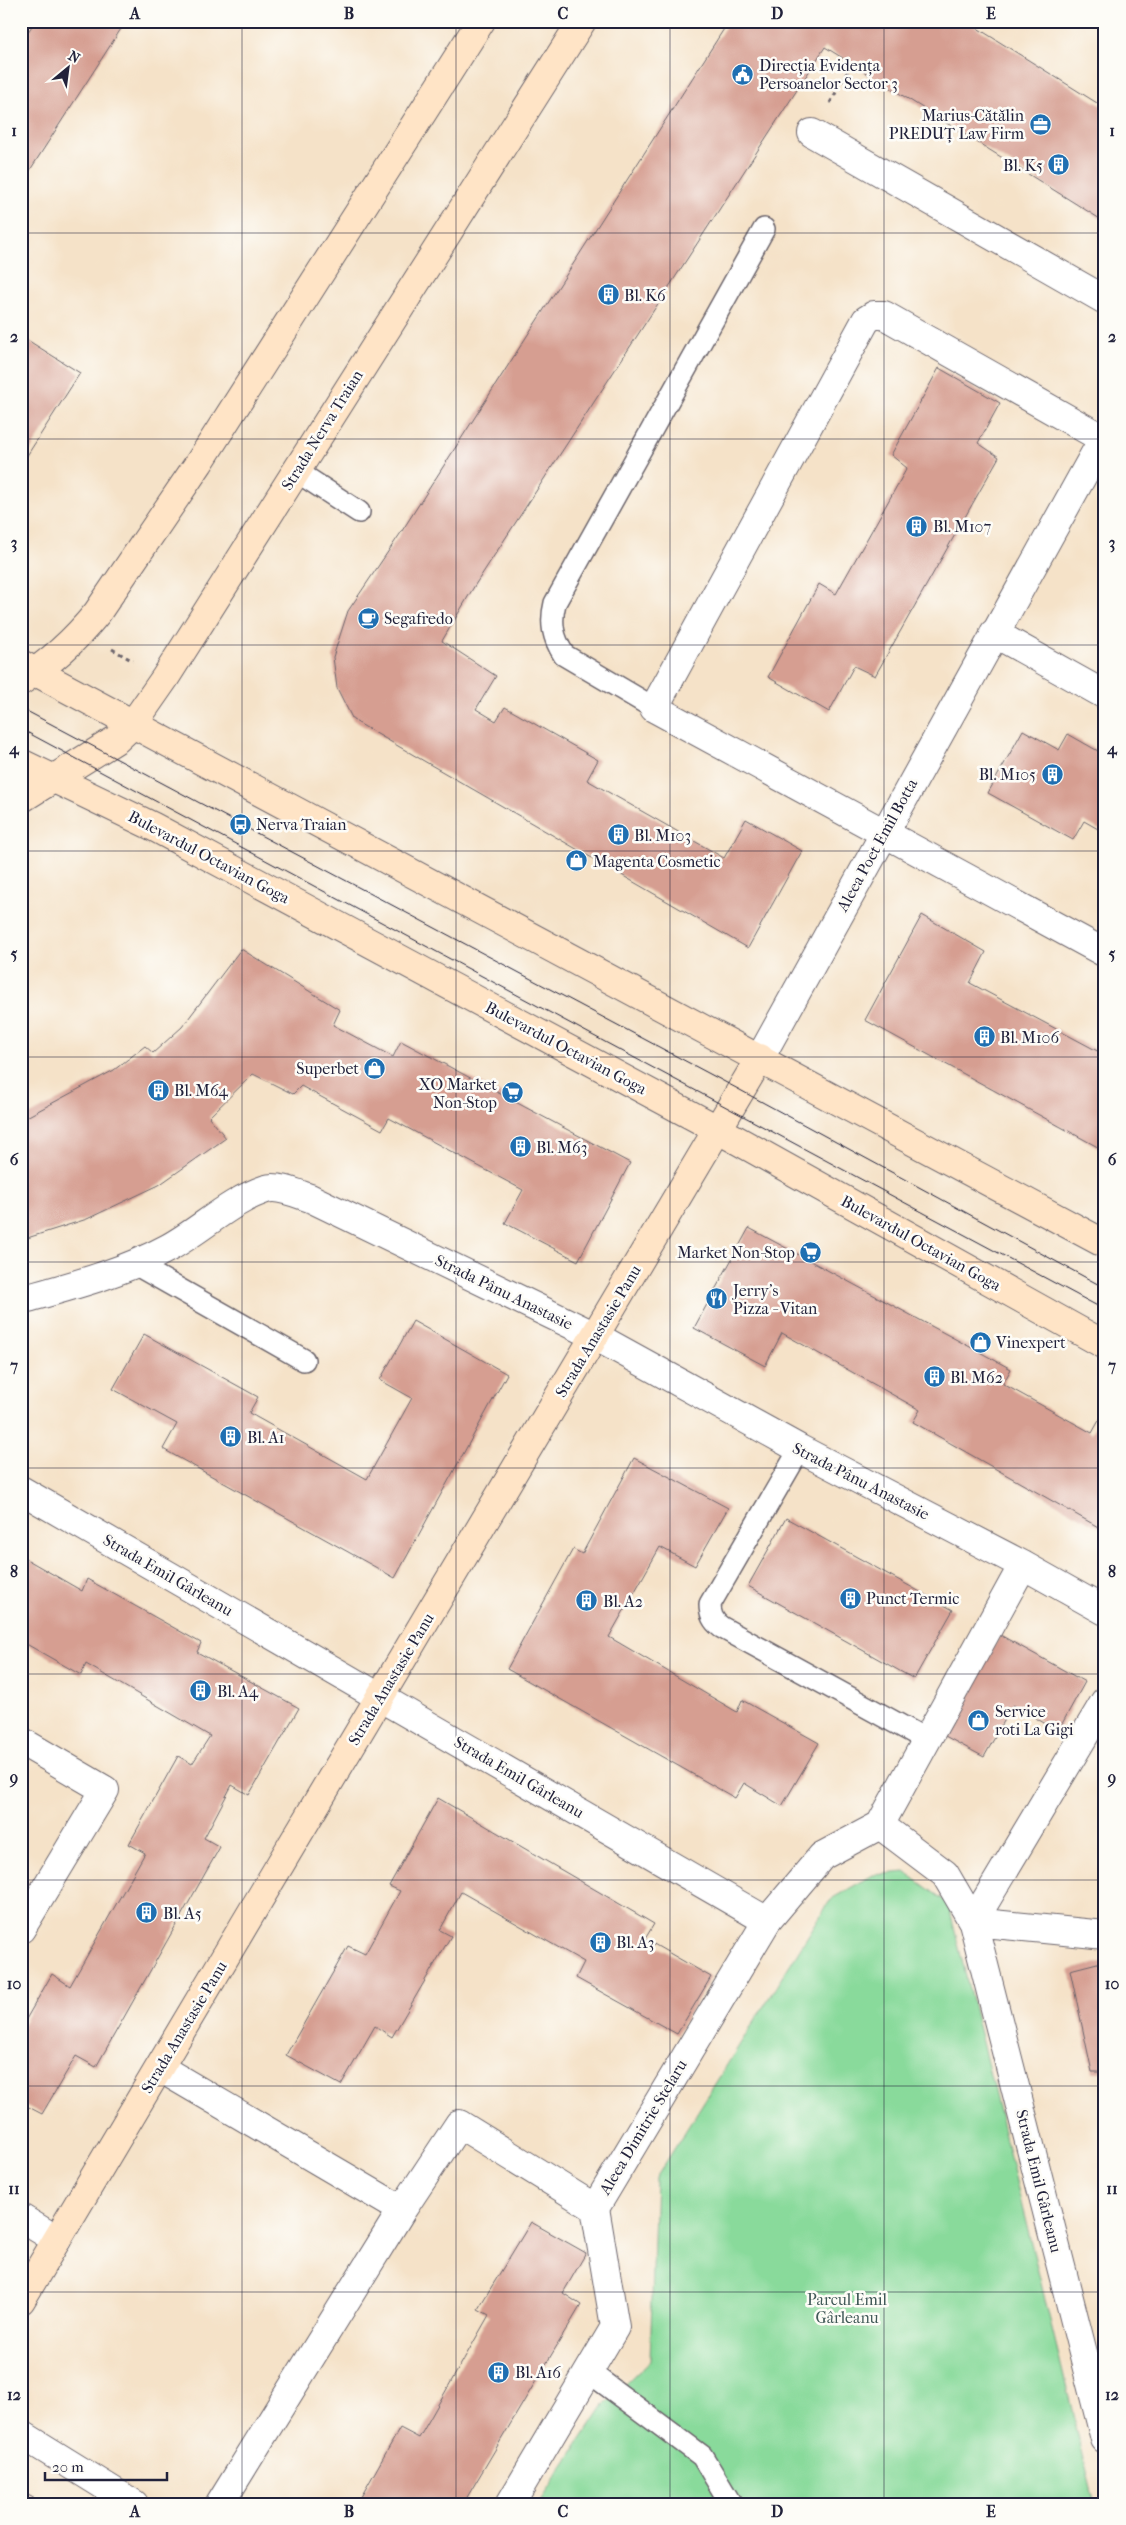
<svg xmlns="http://www.w3.org/2000/svg" width="1126" height="2525" font-family="'IM FELL French Canon',serif">
	<rect width="100%" height="100%" fill="#fdfcf7"/>
	<filter id="ink" filterUnits="userSpaceOnUse"><feTurbulence type="fractalNoise" baseFrequency=".02" numOctaves="2"/><feDisplacementMap in="SourceGraphic" scale="10" xChannelSelector="R" yChannelSelector="G"/><feConvolveMatrix kernelMatrix="1 2 1 2 8 2 1 2 1" color-interpolation-filters="sRGB"/></filter>
	<filter id="wash" filterUnits="userSpaceOnUse"><feTurbulence type="fractalNoise" baseFrequency=".0096" numOctaves="4" result="noise"/><feDisplacementMap in="SourceGraphic" scale="20" xChannelSelector="R" yChannelSelector="G"/><feGaussianBlur stdDeviation="1.12" result="paint"/><feColorMatrix in="noise" values="0 0 0 0 0 0 0 0 0 0 0 0 0 0 0 0 0 1.4 0 .05"/><feComposite in="paint" operator="in"/></filter>
	<g filter="url(#wash)">
		<rect width="100%" height="100%" fill="#f5e2c8"/>
		<path fill="#89da9b" stroke="#567e6b" d="M905,1872l43,31 147,601h-557l66,-99 46,-44 6,-183 175,-279 42,-24z"/>
		<g id="blocks">
			<path fill="#d69e91" d="M35,21h91l-105,163v-141z
				M729,21h237l139,87v114l-280,-175 -350,538 -33,56 54,35 -20,33 20,12 9,-14 93,53 -11,20 137,78 22,-39 56,32 -54,97 -395,-228 -16,-32 -4,-31 15,-46 52,-77z
				M21,336l59,37 -59,92z
				M939,368l61,35 -22,40 21,14 -124,219 -21,-10 -25,46 -61,-35 51,-93 17,10 71,-126 -16,-13z
				M1023,730l36,20 9,-16 37,21v78l-21,-12 -11,19 -85,-47z
				M922,915l64,37 -16,31 135,72v96l-240,-131z
				M241,949l99,61 -7,15 60,32 8,-16 229,122 -52,98 -73,-38 18,-33 -134,-72 -7,12 -81,-44 -8,8 -40,-20 -44,43 17,21 -67,47 -72,34 -66,21v-120l93,-50 31,-24 8,7 29,-26z
				M749,1228l262,141 -8,15 89,49 9,-16 4,3v100l-5,8 -187,-106 7,-12 -138,-77 -17,33 -71,-38z
				M413,1321l94,53 -112,204 -232,-129 14,-25 -64,-35 31,-55 114,63 -9,16 118,66 45,-81 -32,-18z
				M634,1458l94,50 -33,58 -35,-19 -51,90 128,75 5,-12 77,43 -37,63 -38,-23 -9,15 -228,-129 66,-120 9,5z
				M786,1518l167,92 -39,69 -166,-93z
				M21,1556l61,35 5,-12 114,64 -4,9 102,56 -50,87 -17,-10 -28,53 16,9 -124,220 -20,-11 -34,58 -21,-11v-75l31,-54 18,12 75,-133 -16,-9 49,-88 14,8 18,-28 -124,-72 -5,11 -60,-34z
				M1000,1635l85,47 -27,49 -45,-26 -29,52 -39,-21z
				M438,1798l216,126 -9,15 66,38 -34,57 -101,-56 8,-16 -123,-70 -21,38 11,6 -59,101 -17,-11 -34,59 -55,-30 62,-109 17,8 35,-63 -11,-5z
				M1105,1961v111h-13l-22,-102z
				M531,2222l55,31 -23,40 18,12 -118,199h-106l43,-76 19,10 70,-123 -11,-6z
				M21,2491l23,13h-23z"/>
		</g>
	</g>
	<g filter="url(#ink)">
		<use href="#blocks" fill-opacity="0" stroke="#6c656c" stroke-width="1"/>
		<g fill="none" stroke-linecap="round" stroke-linejoin="round">
			<defs>
				<path id="lane" d="M296,471l63,41
					M654,708l-90,-53c-11,-17 -14,-32 -9,-52l209,-374
					M135,1264l169,96
					M800,1449l-90,155c0,11 3,17 11,23l206,113
					M589,2372l113,84 29,48"/>
				<path id="street" d="M812,133l293,167
					M1105,440l-221,-125h-10l-8,5 -212,388 451,245
					M994,633l111,62
					M760,1058l343,-619
					M21,1300c50,-14 101,-27 147,-52 33,-18 62,-47 98,-59 12,-4 32,5 44,9l285,138 205,113 223,116 82,46
					M21,1490l746,431
					M21,1741l84,49 -84,139
					M880,1825l143,-260
					M973,1922l132,-221
					M973,1922l132,13
					M160,2068l242,142 57,-86 136,84
					M21,2218l36,22
					M21,2434l113,70
					M220,2504l182,-294
					M510,2504l105,-177 -20,-119 172,-287 55,-65 58,-31 65,49 28,48 132,517"/>
				<path id="secondary" d="M21,664l1084,580
					M21,681c29,-18 55,-42 76,-68l102,-150 282,-442
					M21,763l131,63 565,303 388,216
					M21,799l96,-60 16,-15 32,-46 417,-657
					M21,2300l739,-1242"/>
			</defs>
			<use href="#lane" stroke="#6c656c" stroke-width="24"/>
			<use href="#street" stroke="#6c656c" stroke-width="30"/>
			<use href="#secondary" stroke="#6c656c" stroke-width="30"/>
			<path stroke="#6c656c" stroke-width="3" stroke-dasharray="4 4" stroke-linecap="butt" d="M830,103l22,-39
				M112,649l21,12"/>
			<use href="#lane" stroke="#fff" stroke-width="21"/>
			<use href="#street" stroke="#fff" stroke-width="28"/>
			<use href="#secondary" stroke="#ffe4c6" stroke-width="28"/>
			<path stroke="#22223b" stroke-width="1" d="M21,708l719,382 365,198
				M21,729l1084,581"/>
		</g>
	</g>
	<path fill="none" stroke="#22223b" stroke-width="1" stroke-opacity="0.55" d="M242,21v2483M456,21v2483M670,21v2483M884,21v2483M21,233h1084M21,439h1084M21,645h1084M21,851h1084M21,1057h1084M21,1262h1084M21,1468h1084M21,1674h1084M21,1880h1084M21,2086h1084M21,2292h1084"/>
	<defs>
		<symbol id="civic-disc" viewBox="-11 -11 22 22"><circle r="9.5" fill="#1f6fb2" stroke="#fdfcf7"/><path d="M-.6-6.5H3V-4.5H.6V-3L4-1V1h2V6H-6V1h2V-1L-.6-3ZM-1.2 2.5V6h2.4V2.5Z" fill="#fff"/></symbol>
		<symbol id="office-disc" viewBox="-11 -11 22 22"><circle r="9.5" fill="#1f6fb2" stroke="#fdfcf7"/><path d="M-6-3h4V-5.5h4V-3h4V5H-6ZM-1-4.5V-3h2v-1.5ZM-6 0V1H6V0Z" fill="#fff"/></symbol>
		<symbol id="building-disc" viewBox="-11 -11 22 22"><circle r="9.5" fill="#1f6fb2" stroke="#fdfcf7"/><path d="M-4-6H4V6H1V3H-1V6H-4ZM-2.5-4.3h1.7v1.8h-1.7ZM.8-4.3h1.7v1.8H.8ZM-2.5-1h1.7V.8h-1.7ZM.8-1h1.7V.8H.8Z" fill="#fff"/></symbol>
		<symbol id="cafe-disc" viewBox="-11 -11 22 22"><circle r="9.5" fill="#1f6fb2" stroke="#fdfcf7"/><path d="M-5.5-4.5H6V0H3Q3 3.5 0 3.5H-2.5Q-5.5 3.5-5.5 0ZM3-3.2v2h1.7v-2ZM-6 4.5H4V6H-6Z" fill="#fff"/></symbol>
		<symbol id="bus-disc" viewBox="-11 -11 22 22"><circle r="9.5" fill="#1f6fb2" stroke="#fdfcf7"/><path d="M-5-6H5V4H4V6H2V4H-2V6H-4V4H-5ZM-3.5-4V0h7V-4ZM-3.5 1.2v1.5H-2V1.2ZM2 1.2v1.5H3.5V1.2Z" fill="#fff"/></symbol>
		<symbol id="shop-disc" viewBox="-11 -11 22 22"><circle r="9.5" fill="#1f6fb2" stroke="#fdfcf7"/><path d="M-5-2.5h2.3a2.7 3.5 0 0 1 5.4 0H5L5.5 6h-11ZM-1.5-2.5h3a1.5 2.3 0 0 0-3 0Z" fill="#fff"/></symbol>
		<symbol id="supermarket-disc" viewBox="-11 -11 22 22"><circle r="9.5" fill="#1f6fb2" stroke="#fdfcf7"/><path d="M-6-5.5h2.5l.6 2H6L4.5 2H-2.5L-4.4-4H-6ZM-1.5 3.2a1.3 1.3 0 1 0 .1 0ZM3 3.2a1.3 1.3 0 1 0 .1 0Z" fill="#fff"/></symbol>
		<symbol id="restaurant-disc" viewBox="-11 -11 22 22"><circle r="9.5" fill="#1f6fb2" stroke="#fdfcf7"/><path d="M-5-6h1v4h1v-4h1v4h1v-4h1v5L-1.5 .5V6h-2V.5L-5-1ZM5-6V6H3V1.5H1.5Q1.5-4 5-6Z" fill="#fff"/></symbol>
	</defs>
	<g fill-rule="evenodd">
		<use href="#civic-disc" x="730" y="62" width="25" height="25"/>
		<use href="#office-disc" x="1028" y="112" width="25" height="25"/>
		<use href="#building-disc" x="1046" y="152" width="25" height="25"/>
		<use href="#building-disc" x="596" y="282" width="25" height="25"/>
		<use href="#building-disc" x="904" y="514" width="25" height="25"/>
		<use href="#cafe-disc" x="356" y="606" width="25" height="25"/>
		<use href="#building-disc" x="1040" y="762" width="25" height="25"/>
		<use href="#bus-disc" x="228" y="812" width="25" height="25"/>
		<use href="#building-disc" x="606" y="822" width="25" height="25"/>
		<use href="#shop-disc" x="564" y="848" width="25" height="25"/>
		<use href="#building-disc" x="972" y="1024" width="25" height="25"/>
		<use href="#shop-disc" x="362" y="1056" width="25" height="25"/>
		<use href="#building-disc" x="146" y="1078" width="25" height="25"/>
		<use href="#supermarket-disc" x="500" y="1080" width="25" height="25"/>
		<use href="#building-disc" x="508" y="1134" width="25" height="25"/>
		<use href="#supermarket-disc" x="798" y="1240" width="25" height="25"/>
		<use href="#restaurant-disc" x="704" y="1286" width="25" height="25"/>
		<use href="#shop-disc" x="968" y="1330" width="25" height="25"/>
		<use href="#building-disc" x="922" y="1364" width="25" height="25"/>
		<use href="#building-disc" x="218" y="1424" width="25" height="25"/>
		<use href="#building-disc" x="838" y="1586" width="25" height="25"/>
		<use href="#building-disc" x="574" y="1588" width="25" height="25"/>
		<use href="#building-disc" x="188" y="1678" width="25" height="25"/>
		<use href="#shop-disc" x="966" y="1708" width="25" height="25"/>
		<use href="#building-disc" x="134" y="1900" width="25" height="25"/>
		<use href="#building-disc" x="588" y="1930" width="25" height="25"/>
		<use href="#building-disc" x="486" y="2360" width="25" height="25"/>
	</g>
	<g text-anchor="middle" dominant-baseline="central" stroke-width="5" stroke-linejoin="round" paint-order="stroke">
		<g font-size="16" fill="#22223b" stroke="#fdfcf7" text-anchor="start">
			<text x="759" y="65">Direcția Evidența<tspan x="759" dy="18">Persoanelor Sector 3</tspan></text>
			<text x="1024" y="115" text-anchor="end">Marius-Cătălin<tspan x="1024" dy="18">PREDUȚ Law Firm</tspan></text>
			<text x="1043" y="165" text-anchor="end">Bl. K5</text>
			<text x="624" y="295">Bl. K6</text>
			<text x="933" y="526">Bl. M107</text>
			<text x="384" y="618">Segafredo</text>
			<text x="1036" y="774" text-anchor="end">Bl. M105</text>
			<text x="256" y="824">Nerva Traian</text>
			<text x="634" y="835">Bl. M103</text>
			<text x="593" y="861">Magenta Cosmetic</text>
			<text x="1000" y="1037">Bl. M106</text>
			<text x="359" y="1068" text-anchor="end">Superbet</text>
			<text x="497" y="1084" text-anchor="end">XO Market<tspan x="497" dy="18">Non-Stop</tspan></text>
			<text x="174" y="1090">Bl. M64</text>
			<text x="536" y="1147">Bl. M63</text>
			<text x="795" y="1252" text-anchor="end">Market Non-Stop</text>
			<text x="733" y="1290">Jerry's<tspan x="733" dy="18">Pizza - Vitan</tspan></text>
			<text x="996" y="1342">Vinexpert</text>
			<text x="950" y="1377">Bl. M62</text>
			<text x="247" y="1437">Bl. A1</text>
			<text x="866" y="1598">Punct Termic</text>
			<text x="603" y="1601">Bl. A2</text>
			<text x="217" y="1691">Bl. A4</text>
			<text x="995" y="1711">Service<tspan x="995" dy="18">roti La Gigi</tspan></text>
			<text x="163" y="1913">Bl. A5</text>
			<text x="616" y="1942">Bl. A3</text>
			<text x="515" y="2372">Bl. A16</text>
		</g>
		<g font-size="16" fill="#22223b" stroke="#fdfcf7">
			<text transform="translate(322 430) rotate(-58)">Strada Nerva Traian</text>
			<text transform="translate(877 845) rotate(-61)">Aleea Poet Emil Botta</text>
			<text transform="translate(209 857) rotate(28)">Bulevardul Octavian Goga</text>
			<text transform="translate(566 1048) rotate(28)">Bulevardul Octavian Goga</text>
			<text transform="translate(921 1243) rotate(29)">Bulevardul Octavian Goga</text>
			<text transform="translate(504 1292) rotate(26)">Strada Pânu Anastasie</text>
			<text transform="translate(598 1331) rotate(-59)">Strada Anastasie Panu</text>
			<text transform="translate(861 1481) rotate(27)">Strada Pânu Anastasie</text>
			<text transform="translate(168 1575) rotate(30)">Strada Emil Gârleanu</text>
			<text transform="translate(391 1679) rotate(-59)">Strada Anastasie Panu</text>
			<text transform="translate(519 1777) rotate(30)">Strada Emil Gârleanu</text>
			<text transform="translate(184 2027) rotate(-59)">Strada Anastasie Panu</text>
			<text transform="translate(643 2127) rotate(-59)">Aleea Dimitrie Stelaru</text>
			<text transform="translate(1039 2181) rotate(76)">Strada Emil Gârleanu</text>
		</g>
		<g font-size="16" fill="#415958" stroke="#fdfcf7">
			<text x="847" y="2299">Parcul Emil<tspan x="847" dy="18">Gârleanu</tspan></text>
		</g>
	</g>
	<rect width="1126" height="2525" fill="none" stroke="#fdfcf7" stroke-width="55"/>
	<g transform="translate(68 68) rotate(29)" stroke="#fdfcf7" stroke-width="4" paint-order="stroke">
	<path d="M0-4L9 19L0 12L-9 19Z" fill="#22223b"/>
	<text y="-8" font-size="14" font-weight="bold" text-anchor="middle" fill="#22223b">N</text>
	</g>
	<path d="M45 2472v8h122v-8" fill="none" stroke="#22223b" stroke-width="2.5"/>
	<text x="52" y="2472" font-size="15" fill="#22223b" stroke="#fdfcf7" stroke-width="4" paint-order="stroke">20 m</text>
	<rect x="28" y="28" width="1070" height="2470" fill="none" stroke="#22223b" stroke-width="2"/>
	<g font-size="16" text-anchor="middle" font-weight="bold" fill="#22223b">
		<text x="135" y="19">A</text>
		<text x="349" y="19">B</text>
		<text x="563" y="19">C</text>
		<text x="777" y="19">D</text>
		<text x="991" y="19">E</text>
		<text x="14" y="136">1</text>
		<text x="1112" y="136">1</text>
		<text x="14" y="342">2</text>
		<text x="1112" y="342">2</text>
		<text x="14" y="548">3</text>
		<text x="1112" y="548">3</text>
		<text x="14" y="754">4</text>
		<text x="1112" y="754">4</text>
		<text x="14" y="959">5</text>
		<text x="1112" y="959">5</text>
		<text x="14" y="1165">6</text>
		<text x="1112" y="1165">6</text>
		<text x="14" y="1371">7</text>
		<text x="1112" y="1371">7</text>
		<text x="14" y="1577">8</text>
		<text x="1112" y="1577">8</text>
		<text x="14" y="1783">9</text>
		<text x="1112" y="1783">9</text>
		<text x="14" y="1989">10</text>
		<text x="1112" y="1989">10</text>
		<text x="14" y="2194">11</text>
		<text x="1112" y="2194">11</text>
		<text x="14" y="2400">12</text>
		<text x="1112" y="2400">12</text>
		<text x="135" y="2517">A</text>
		<text x="349" y="2517">B</text>
		<text x="563" y="2517">C</text>
		<text x="777" y="2517">D</text>
		<text x="991" y="2517">E</text>
	</g>
</svg>
